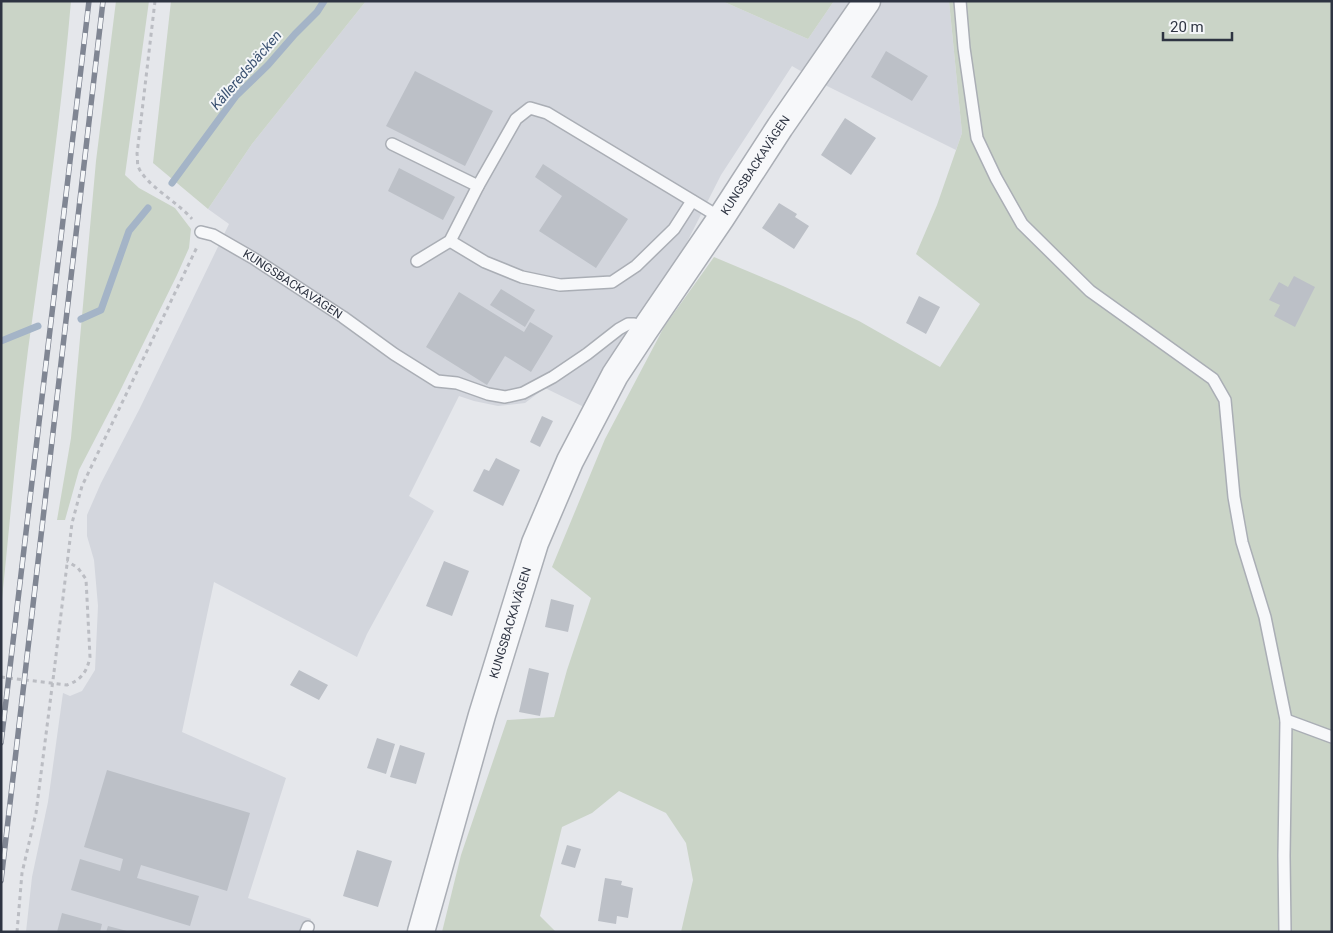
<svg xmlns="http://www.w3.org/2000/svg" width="1333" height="933" font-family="Roboto,sans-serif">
	<rect width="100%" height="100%" fill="#e5e7eb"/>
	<path fill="#d3d6dd" d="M366,1h356l86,38 26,-38h115l13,132 -6,17 -131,-65 -33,-19 -71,109 -35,69 -102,163 -39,-19 -20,15 -27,3 -24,-5 -15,-5 -50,100 25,15 -67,123 -10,23 -143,-75 -32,150 104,46 -38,120 63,21 -4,13h-281l6,-55 16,-75 15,-109 7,3 12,-5 13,-21 3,-64 -4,-46 -7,-24v-21l14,-32 39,-75 89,-184 -21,-15 44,-65z"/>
	<path fill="#cad4c7" d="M1,1h70c-10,117 -27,233 -43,349 -11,86 -18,173 -27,259z
		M116,1h33l-24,174 14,13 36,20 16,21 -2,19 -12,27 -58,118 -40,77 -14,50h-8l14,-82 25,-277z
		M171,1h195l-114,143 -44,65 -55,-46z
		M722,1h112l-26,38z
		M949,1h383v931h-651l12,-52 -7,-37 -20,-30 -47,-22 -27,22 -30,14 -22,89 16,16h-114l19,-77 46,-135 47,-3 13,-47 24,-72 -39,-31 53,-128 59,-112 50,-70 69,29 76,35 81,46 40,-63 -64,-50 21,-49 25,-72z"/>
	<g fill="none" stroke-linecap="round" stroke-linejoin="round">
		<path stroke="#a4b4c7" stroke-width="7" d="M172,183l64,-87 32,-31 27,-31 22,-22 7,-11
			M81,319l20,-9 28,-79 19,-23
			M1,341l37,-15"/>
	</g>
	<path fill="#bcc0c7" d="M886,51l42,25 -16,25 -41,-24z
		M415,71l78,40 -28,55 -79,-40z
		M845,118l31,20 -25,37 -30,-20z
		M543,164l85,55 -32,49 -57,-37 23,-35 -27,-19z
		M399,168l56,29 -12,23 -55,-29z
		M779,203l18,11 -2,3 14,9 -15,23 -32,-21z
		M1294,276l21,11 -20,40 -21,-11 6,-11 -11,-5 10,-18 9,5z
		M501,289l34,21 -10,17 -35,-22z
		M459,292l65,40 6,-10 23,14 -22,36 -26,-16 -18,29 -61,-38z
		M919,296l21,11 -14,27 -20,-11z
		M542,416l11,5 -13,26 -10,-5z
		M496,458l24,12 -17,36 -30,-15 11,-22 5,2z
		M444,561l25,10 -17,45 -26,-10z
		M551,599l23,6 -6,27 -23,-5z
		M529,668l20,5 -9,43 -21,-4z
		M299,670l29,15 -9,15 -29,-15z
		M377,738l18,6 -9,30 -19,-6z
		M400,745l25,8 -9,31 -26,-7z
		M107,770l143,43 -23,78 -86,-26 -4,13 62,18 -9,30 -119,-36 9,-31 40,12 3,-12 -39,-12z
		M567,845l14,4 -6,19 -14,-4z
		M357,850l35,11 -14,46 -35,-11z
		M605,878l17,3 -1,4 12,3 -5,30 -11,-2 -1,8 -18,-3z
		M62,913l40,11 -2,8h-43z
		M108,926l19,5v1h-21z"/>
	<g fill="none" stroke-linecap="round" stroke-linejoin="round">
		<defs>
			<g id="service">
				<path d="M960,1l4,47 13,90 19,40 26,46 68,67 123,88 12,21 9,97 8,45 23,75 21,103 -2,136 1,76"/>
				<path d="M392,144l86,42"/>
				<path id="s1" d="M201,232l12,3 40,23 90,59 51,37 43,27 20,2 31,11 17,3 18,-4 30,-16 34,-23 32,-25 9,-5h6l10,7"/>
				<path d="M450,241l35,21 37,15 38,8 52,-3 24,-16 38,-37 18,-28"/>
				<path d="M417,261l33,-20 28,-55 38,-67 14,-11 17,5 174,105"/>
				<path d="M1286,720l46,17"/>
				<path d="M306,932l2,-5"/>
			</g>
			<g id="tertiary">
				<path id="s2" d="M421,932l61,-217 53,-172 35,-82 45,-86 29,-44 77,-113 59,-91 87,-126"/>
			</g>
		</defs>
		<use href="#service" stroke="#aaaeb5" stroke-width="14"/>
		<use href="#tertiary" stroke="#aaaeb5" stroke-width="29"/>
		<path stroke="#bbbdc3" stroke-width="3" stroke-dasharray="4 4" stroke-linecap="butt" d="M155,1l-18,153c1,4 0,9 1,12 6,18 41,37 54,53
			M54,672l18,-149 10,-37 115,-239
			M1,677l66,8c14,-5 20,-13 23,-28l-4,-78 -8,-11 -11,-7
			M17,932l5,-59 14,-60 15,-118"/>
		<use href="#service" stroke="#f7f8fa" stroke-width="11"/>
		<use href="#tertiary" stroke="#f7f8fa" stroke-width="26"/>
		<defs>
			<path id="rail" d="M1,743l88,-742
				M1,881l102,-880"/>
		</defs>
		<use href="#rail" stroke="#808693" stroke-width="5.5"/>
		<use href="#rail" stroke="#f4f6f8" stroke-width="4" stroke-dasharray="11" stroke-linecap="butt"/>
		<path stroke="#bbbdc3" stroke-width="3" stroke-dasharray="4 4" stroke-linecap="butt" d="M51,695l3,-23"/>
	</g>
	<g text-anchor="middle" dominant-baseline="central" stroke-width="4" stroke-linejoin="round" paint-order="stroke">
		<g font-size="12" fill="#2e3442" stroke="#f4f6f8">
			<text stroke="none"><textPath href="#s2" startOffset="844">KUNGSBACKAVÄGEN</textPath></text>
			<text stroke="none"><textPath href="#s1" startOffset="106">KUNGSBACKAVÄGEN</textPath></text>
			<text stroke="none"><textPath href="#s2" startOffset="322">KUNGSBACKAVÄGEN</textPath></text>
		</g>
		<g font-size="14" font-style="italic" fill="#3b5272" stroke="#f4f6f8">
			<text transform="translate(246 70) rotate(-49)">Kålleredsbäcken</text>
		</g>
	</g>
	<rect width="1333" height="933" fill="none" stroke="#2e3442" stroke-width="5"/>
	<path d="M1163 32v8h69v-8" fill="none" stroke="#2e3442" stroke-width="2.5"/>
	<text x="1170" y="32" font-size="15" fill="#2e3442" stroke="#f4f6f8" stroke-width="4" paint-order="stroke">20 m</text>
</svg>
